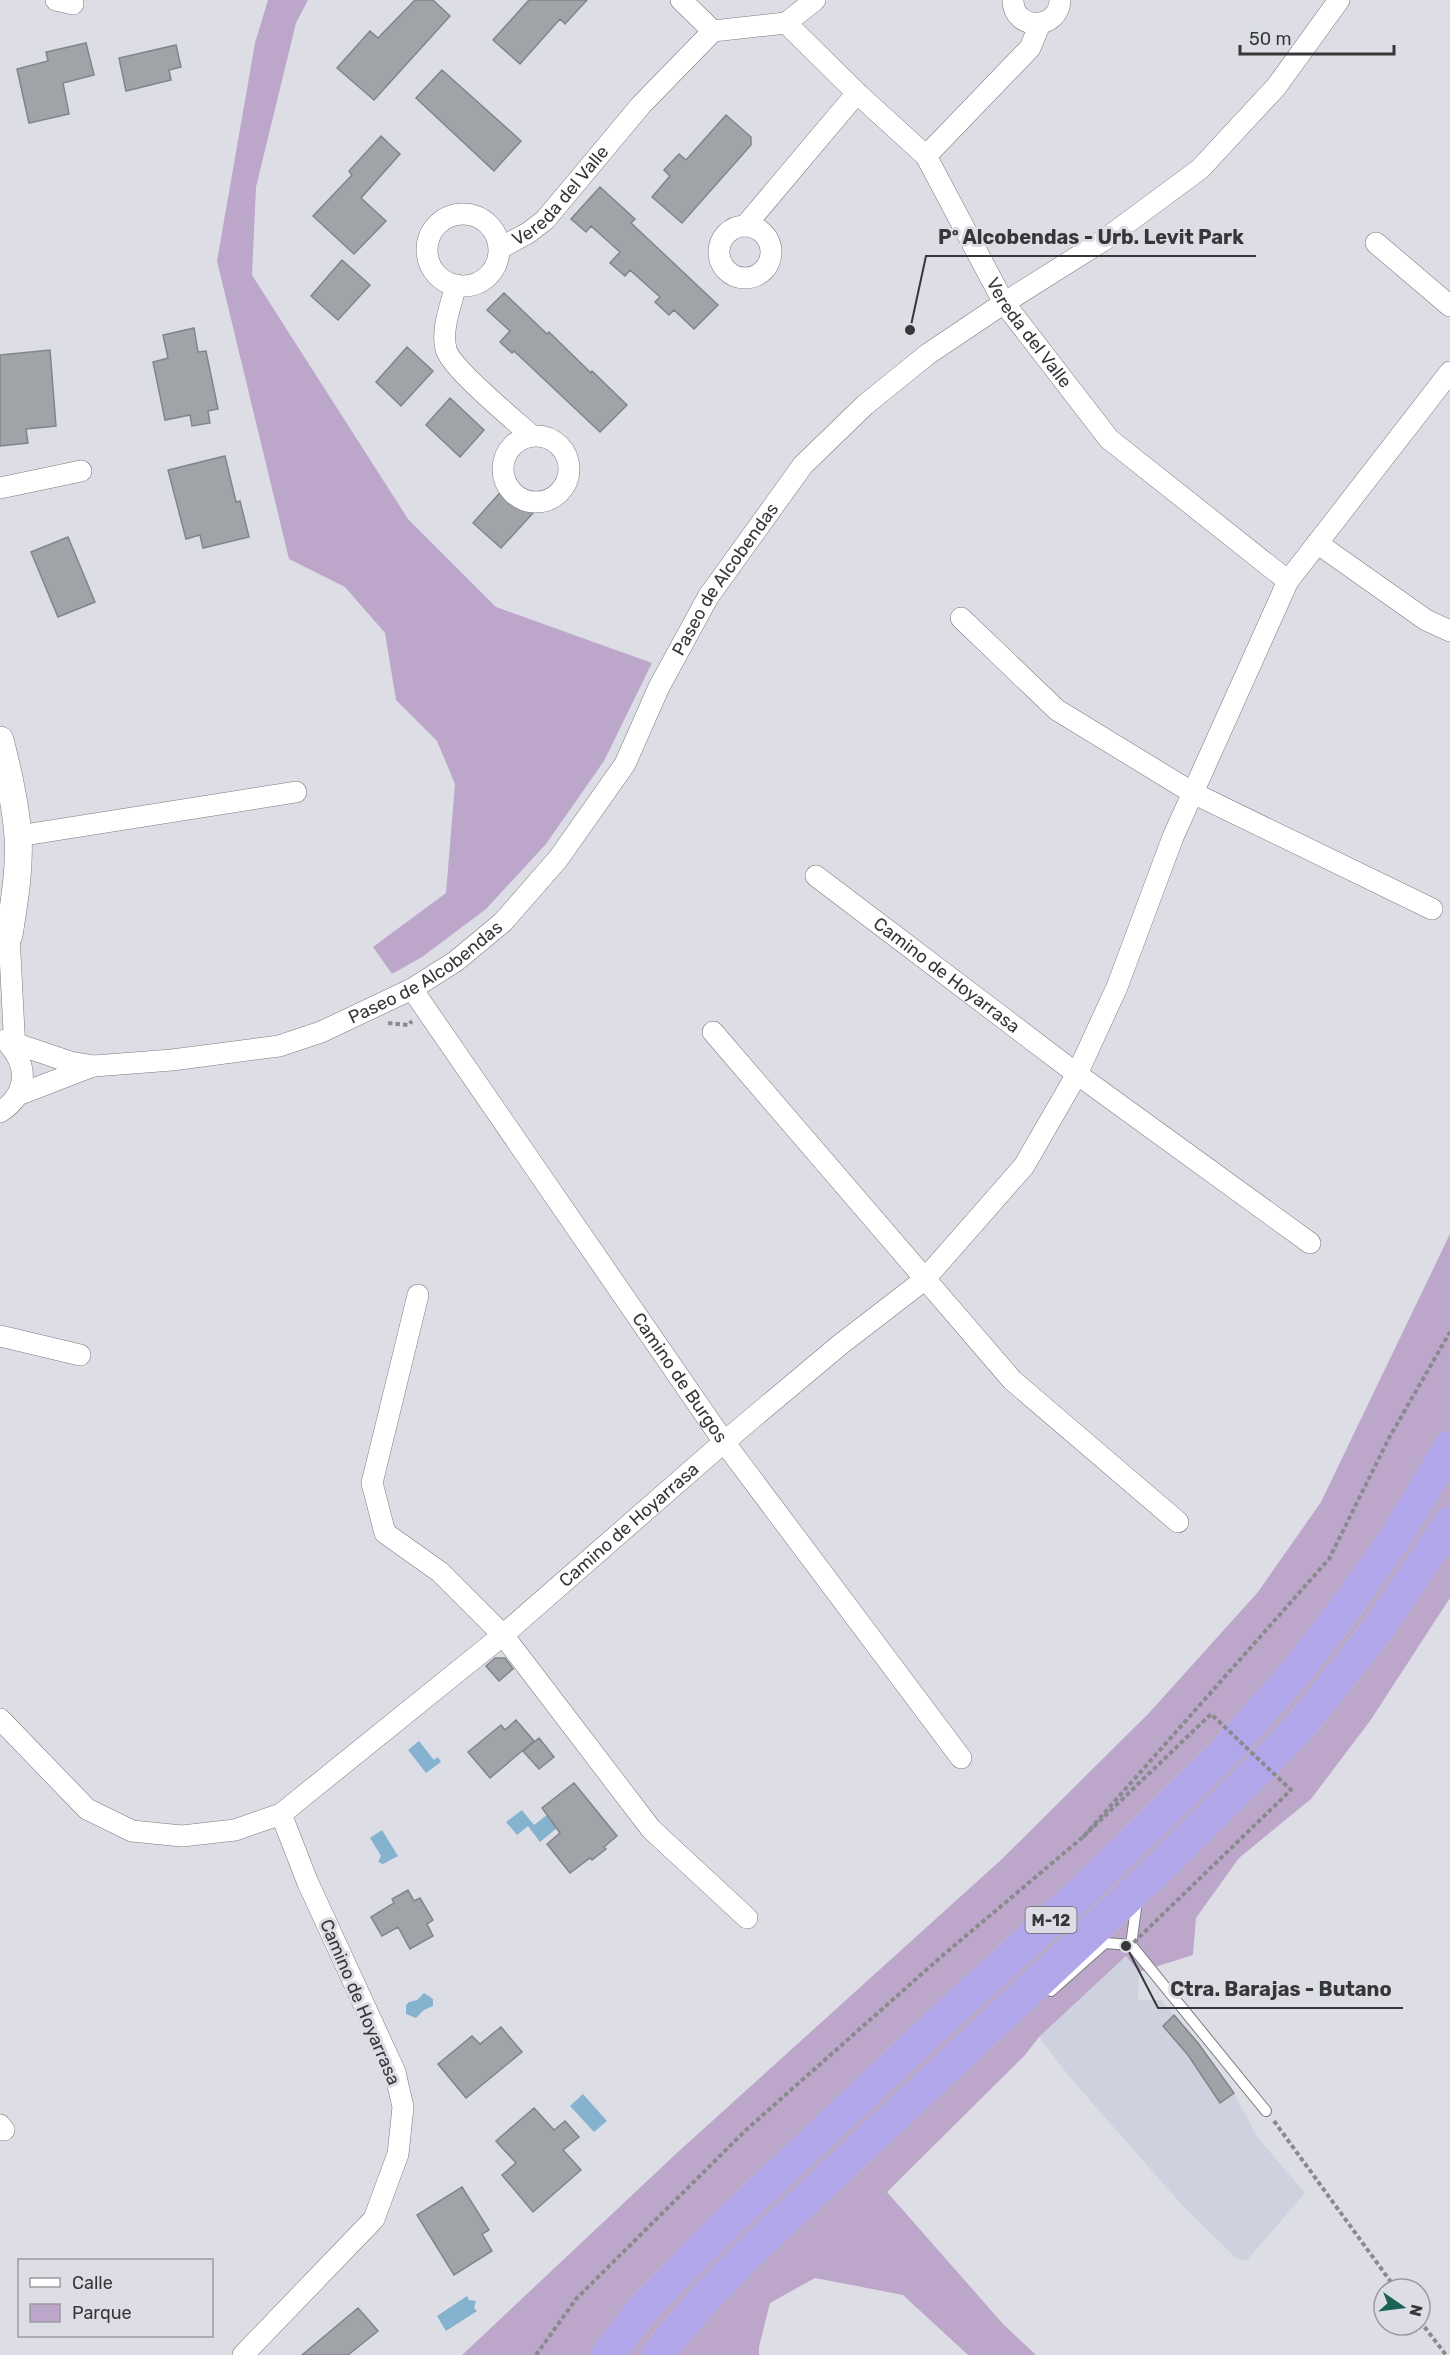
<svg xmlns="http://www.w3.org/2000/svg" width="1450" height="2355" font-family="Rubik,sans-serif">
	<rect width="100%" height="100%" fill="#dddee5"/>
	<path fill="#ced2df" d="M1126,1955l13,17 -1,28h23l13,15 24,28 36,50 24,45 47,55 -58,67 -10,-1 -54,-53 -111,-126 -33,-43z"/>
	<path fill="#bca7cb" d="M268,0h40l-12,23 -40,164 -4,88 156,244 88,88 156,56 -48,98 -58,83 -60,65 -64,48 -30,17 -19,-27 73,-54 9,-109 -18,-43 -41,-41 -11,-67 -40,-46 -56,-28 -72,-298 38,-218z
		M1450,1234v364l-80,123 -59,78 -72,59 -43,60 -3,37 -54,17 -13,-16 -87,81 -14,18 -138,137 117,133 32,30h-68l-65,-60 -88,-17 -45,25 -11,44v8h-297l217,-204 323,-292 147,-146 109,-121 63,-90z"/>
	<path fill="#85b3cf" d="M419,1741l15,19 4,-3 3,5 -15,11 -18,-23z
		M522,1810l12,15 13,-10 10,13 -17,14 -12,-16 -11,9 -11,-13z
		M382,1830l16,26 -15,8 -5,-2 3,-6 -11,-18z
		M424,1993l9,6v7l-9,4 -8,8 -10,-4v-9l3,-3 8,-2z
		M583,2094l24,27 -13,11 -24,-26z
		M467,2296l2,4 7,1 -2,7 3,3 -31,20 -9,-15z"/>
	<path fill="#a0a4a9" stroke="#81858a" stroke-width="1.5" d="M415,0h18l17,16 -76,84 -37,-32 33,-37 8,7z
		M529,0h58l-22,24 -5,-5 -40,45 -27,-24z
		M86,43l8,32 -31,8 6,31 -40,9 -12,-54 31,-8 -2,-9z
		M176,45l5,22 -12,3 2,10 -45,11 -7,-33z
		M442,70l79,71 -27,30 -78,-73z
		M726,115l25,22v8l-69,78 -30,-26 18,-21 -6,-6 15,-16 7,6z
		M381,136l19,18 -39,44 25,23 -32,33 -41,-38 39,-41 -3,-4z
		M600,187l35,32 -4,4 87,82 -24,24 -20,-19 -5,5 -14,-13 5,-5 -30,-27 -5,6 -15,-13 10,-11 -29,-26 -5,6 -15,-13z
		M342,260l28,25 -32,35 -27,-24z
		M504,293l43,41 2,-2 42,41 1,-2 35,34 -27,27 -86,-81 -2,2 -12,-11 10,-11 -23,-21z
		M194,328l4,24 8,-1 12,58 -10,2 2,12 -18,3 -2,-11 -25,5 -12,-58 15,-4 -5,-23z
		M407,347l26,24 -32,35 -25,-24z
		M50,350l6,76 -30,3 2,14 -28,3v-91z
		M450,398l34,32 -24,27 -34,-32z
		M225,456l11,46 4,-1 9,36 -46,11 -3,-13 -14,4 -18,-69z
		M505,487l28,26 -32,35 -28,-25z
		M68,537l27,65 -37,15 -27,-65z
		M495,1658h10l8,11 -14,12 -13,-15z
		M516,1720l18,21 -44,37 -22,-26 33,-27 4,5z
		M539,1738l15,19 -15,12 -16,-18z
		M574,1783l43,53 -13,11 2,2 -14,11 -2,-2 -20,15 -23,-29 13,-11 -18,-25z
		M408,1890l6,11 6,-3 13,22 -6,4 6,12 -23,13 -12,-22 -16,9 -11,-19 23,-14 -2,-4z
		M1174,2015l24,28 36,50 -14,10 -32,-48 -25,-29z
		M501,2027l21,25 -56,46 -28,-34 34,-28 8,8z
		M534,2108l20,22 11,-9 14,16 -16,13 18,20 -48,42 -31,-37 14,-12 -20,-22z
		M462,2187l27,43 -7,4 10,17 -38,24 -37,-60z
		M358,2308l20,23 -30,24h-46z"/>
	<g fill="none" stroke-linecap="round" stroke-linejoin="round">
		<defs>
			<path id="service" d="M1131,1945l6,-44
				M1051,1991l54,-48 26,2 135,166"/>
			<g id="minor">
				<path d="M56,0l17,4"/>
				<path d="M681,0l32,31"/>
				<path d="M1013,0c0,31 46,31 47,0"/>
				<path id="s1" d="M786,23l71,70 69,63 78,147 105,136 179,142"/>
				<path d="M926,156l104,-108 10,-24"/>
				<circle cx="463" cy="250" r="36"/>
				<circle cx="745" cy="252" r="26"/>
				<path d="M745,226l112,-133"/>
				<path d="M1376,243l74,63"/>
				<path id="s2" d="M500,248l28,-15 17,-13 96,-115 72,-74 73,-8 29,-23"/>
				<path d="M456,285c-5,20 -15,44 -10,64 4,18 68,71 85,86"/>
				<circle cx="536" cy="469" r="33"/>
				<path d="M0,488l81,-17"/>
				<path d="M1317,543l109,77 24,11"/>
				<path d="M961,618l96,92 136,83 239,116"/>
				<path d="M18,836l278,-44"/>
				<path id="s3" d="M816,876l261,198 233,169"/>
				<path d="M9,935l6,116"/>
				<path id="s4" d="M412,989l312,453 237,316"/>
				<path d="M713,1032l299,348 166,142"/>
				<path id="s5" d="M5,1040l65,22 24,4 78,-6 107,-14 42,-14 91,-43 44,-28 47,-39 55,-63 67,-95 34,-77 49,-90 95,-132 62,-60 63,-51 76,-51 100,-63 96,-71 76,-82 63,-87"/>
				<path d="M18,1095l75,-29"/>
				<path d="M0,1112c28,-18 29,-46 7,-70"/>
				<path d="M418,1295l-46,188 13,50 55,39 63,63 148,194 96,89"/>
				<path d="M0,1336l80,19"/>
				<path id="s6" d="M0,1719l87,90 45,22 50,5 53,-6 46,-16 222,-179 221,-193 117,-98 83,-64 100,-114 53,-92 40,-87 56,-150 115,-256 162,-209"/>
				<path d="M0,2125l4,5"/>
				<path d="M243,2355l131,-136 24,-65 5,-47 -8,-35 -87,-189 -27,-69"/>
			</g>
			<path id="tertiary" d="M0,740c8,31 16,65 18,97 2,33 -4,66 -9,98"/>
			<path id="motorway" d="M607,2355l37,-47 81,-83 231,-218 128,-117 144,-141 72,-82 46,-60 48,-67 56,-93
				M657,2355l46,-55 50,-51 403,-378 95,-94 49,-51 78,-97 72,-106"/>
		</defs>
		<use href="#service" stroke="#797a80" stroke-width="12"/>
		<use href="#minor" stroke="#797a80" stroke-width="22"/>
		<use href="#tertiary" stroke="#797a80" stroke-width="28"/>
		<use href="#motorway" stroke="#bbbbbc" stroke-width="34"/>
		<path stroke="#898a8e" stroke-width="4" stroke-dasharray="4.5 3" stroke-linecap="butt" d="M388,1023l20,2 4,-4
			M1274,2121l122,168
			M1420,2321l26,34
			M536,2355l40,-56 171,-170 195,-173 141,-119 246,-278 60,-121 61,-106"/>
		<use href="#service" stroke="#fff" stroke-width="10"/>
		<use href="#minor" stroke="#fff" stroke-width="21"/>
		<use href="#tertiary" stroke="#fff" stroke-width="27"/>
		<use href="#motorway" stroke="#b2a6ea" stroke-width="33"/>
		<path stroke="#898a8e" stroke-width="4" stroke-dasharray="4.5 3" stroke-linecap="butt" d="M1083,1837l128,-123 80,76 -160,155"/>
	</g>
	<g text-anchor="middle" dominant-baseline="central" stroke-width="6" stroke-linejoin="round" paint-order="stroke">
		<rect fill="#dddee5" stroke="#68696d" stroke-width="1.5" x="1025.5" y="1907" width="51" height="26" rx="4.5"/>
		<g font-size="16" font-weight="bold" fill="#363739">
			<text x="1051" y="1920">M-12</text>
		</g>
		<g font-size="18" fill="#363739" stroke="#dddee5">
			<text stroke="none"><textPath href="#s2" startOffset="81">Vereda del Valle</textPath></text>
			<text stroke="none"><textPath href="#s1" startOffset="398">Vereda del Valle</textPath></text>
			<text stroke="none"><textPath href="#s5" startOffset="948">Paseo de Alcobendas</textPath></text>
			<text stroke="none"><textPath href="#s5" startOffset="444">Paseo de Alcobendas</textPath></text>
			<text stroke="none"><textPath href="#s3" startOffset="164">Camino de Hoyarrasa</textPath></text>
			<text stroke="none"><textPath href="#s4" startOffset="472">Camino de Burgos</textPath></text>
			<text stroke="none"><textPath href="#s6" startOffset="780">Camino de Hoyarrasa</textPath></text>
			<text transform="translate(360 2002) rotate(67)">Camino de Hoyarrasa</text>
		</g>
	</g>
	<path fill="none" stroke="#363739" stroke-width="2" d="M910 330L926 256H1256M1126 1946L1158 2008H1403"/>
	<g fill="#363739" stroke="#dddee5" stroke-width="2">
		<circle cx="910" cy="330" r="6"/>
		<circle cx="1126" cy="1946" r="6"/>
	</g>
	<g font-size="20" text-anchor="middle" font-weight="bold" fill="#363739" stroke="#dddee5" stroke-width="6" stroke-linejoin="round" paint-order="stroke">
		<text x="1091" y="244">Pº Alcobendas - Urb. Levit Park</text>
		<text x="1281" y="1996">Ctra. Barajas - Butano</text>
	</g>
	<rect x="18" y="2259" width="195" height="78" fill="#dddee5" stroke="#9a9ba0" stroke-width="1.5"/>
	<rect x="30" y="2278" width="30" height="9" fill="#ffffff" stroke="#9a9ba0" stroke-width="1.5"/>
	<text x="72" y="2289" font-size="18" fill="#363739">Calle</text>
	<rect x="30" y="2304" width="30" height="18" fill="#bca7cb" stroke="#9a9ba0" stroke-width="1.5"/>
	<text x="72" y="2319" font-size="18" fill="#363739">Parque</text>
	<g transform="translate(1402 2307) rotate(104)"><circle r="28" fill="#dddee5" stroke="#9a9ba0" stroke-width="1.5"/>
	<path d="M0-4.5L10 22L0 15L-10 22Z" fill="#1b6358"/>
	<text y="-9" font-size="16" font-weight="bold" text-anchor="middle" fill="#363739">N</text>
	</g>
	<path d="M1240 45v9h154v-9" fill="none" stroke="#363739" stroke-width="3"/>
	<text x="1249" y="45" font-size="18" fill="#363739" stroke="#dddee5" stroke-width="4.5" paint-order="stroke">50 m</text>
</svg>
